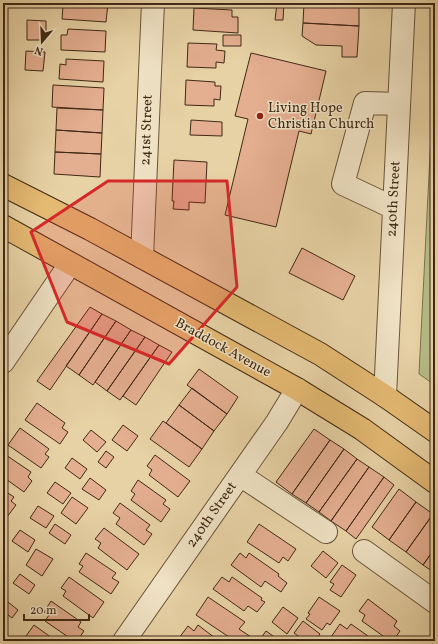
<svg xmlns="http://www.w3.org/2000/svg" width="438" height="644" font-family="Vollkorn,serif">
	<rect width="100%" height="100%" fill="#e7d2a5"/>
	<filter id="stains"><feTurbulence type="fractalNoise" baseFrequency=".005" numOctaves="4"/><feColorMatrix values="0 0 0 0 .2 0 0 0 0 .09 0 0 0 0 .02 0 0 0 .5 -.17"/></filter>
	<radialGradient id="worn" r=".72"><stop offset=".6" stop-color="#630" stop-opacity="0"/><stop offset="1" stop-color="#630" stop-opacity=".3"/></radialGradient>
	<path fill="#b5bc87" stroke="#7b724e" d="M435,55v330l-16,-11z"/>
	<path fill="#e4ae90" stroke="#412916" d="M69,3h39l-2,19 -44,-3 1,-14h5z
		M277,3h7l-1,17h-8z
		M304,3h55v23l-56,-3z
		M194,8l38,2v7h6v16l-45,-3z
		M27,20l19,1v19h-19z
		M303,23l56,3 -2,31h-15v-11l-26,-1 -14,-9z
		M68,29l38,2 -1,21 -44,-2v-15h6z
		M223,35h18v11h-18z
		M188,43l29,1 -1,6 9,1 -1,12 -8,-1v6l-29,-1z
		M26,51l19,1 -2,19 -18,-1z
		M251,53l75,18 -15,63 -12,-3 -23,96 -51,-12 23,-96 -13,-3z
		M66,59l38,2 -1,21 -44,-3 1,-15 6,1z
		M186,80l29,2v4h6l-1,14 -6,-1v7l-29,-1z
		M53,85l51,3 -1,22 -51,-3z
		M57,108l46,2 -1,23 -46,-3z
		M191,120l31,2v14l-32,-1z
		M56,130l46,3 -1,21 -46,-2z
		M55,152l46,2 -1,23 -46,-3z
		M174,160l33,2 -2,41 -16,-1v8l-16,-1 1,-8h-2z
		M302,248l53,28 -12,24 -54,-27z
		M90,307l12,7 -52,76 -13,-9z
		M102,314l14,7 -37,54 -13,-9z
		M116,321l15,9 -38,55 -14,-10z
		M131,330l14,7 -38,54 -12,-9z
		M145,337l14,8 -39,55 -13,-9z
		M159,345l13,7 -36,53 -13,-9z
		M199,369l39,28 -11,17 -40,-29z
		M192,388l35,26 -13,17 -35,-26z
		M37,403l28,20 -3,5 6,4 -8,12 -35,-24z
		M179,405l35,26 -12,18 -36,-26z
		M163,421l39,28 -13,18 -39,-28z
		M123,425l15,11 -11,15 -15,-11z
		M20,428l29,21 -4,5 4,3 -8,11 -33,-23z
		M314,429l16,11 -38,54 -16,-12z
		M91,430l15,12 -9,10 -14,-12z
		M330,440l14,9 -38,54 -14,-9z
		M344,449l13,10 -38,53 -13,-9z
		M106,451l8,6 -8,11 -8,-6z
		M3,453l28,19 -3,5 4,4 -8,11 -21,-15z
		M155,455l35,26 -12,16 -29,-22 3,-5 -5,-4z
		M72,458l15,11 -7,10 -15,-11z
		M357,459l12,8 -38,54 -12,-9z
		M369,467l15,10 -38,54 -15,-10z
		M384,477l10,8 -38,54 -10,-8z
		M90,478l16,12 -7,10 -17,-11z
		M138,480l28,20 -3,4 7,5 -9,13 -30,-22 4,-6 -4,-3z
		M55,482l16,11 -8,11 -16,-11z
		M399,489l17,13 -27,38 -17,-13z
		M3,490l11,7 -3,4 5,4 -9,12 -4,-3z
		M72,497l16,11 -12,16 -15,-11z
		M416,502l17,12 -27,38 -17,-12z
		M120,503l30,22 -4,5 6,4 -8,11 -28,-21 4,-6 -7,-5z
		M38,506l16,10 -8,12 -16,-10z
		M433,514l2,2v32l-12,17 -17,-13z
		M55,524l16,11 -6,9 -16,-11z
		M259,524l37,25 -8,12 -5,-4 -4,6 -32,-21z
		M104,528l35,26 -12,16 -29,-22 3,-5 -6,-4z
		M20,530l15,10 -7,12 -16,-11z
		M435,548v25l-12,-8z
		M36,549l17,10 -11,17 -16,-11z
		M323,551l15,12 -12,15 -15,-12z
		M86,553l30,20 -4,5 7,4 -8,12 -32,-22 4,-6 -4,-2z
		M240,553l6,5 3,-5 30,21 -1,2 9,7 -6,9 -16,-11 -4,6 -30,-22z
		M342,565l14,10 -15,22 -11,-7 4,-6 -4,-2z
		M20,574l15,11 -6,9 -16,-11z
		M69,577l35,25 -11,16 -30,-22 3,-5 -5,-3z
		M222,577l7,5 3,-5 30,21 -1,2 4,2 -8,10 -9,-6 -4,5 -31,-22z
		M208,597l37,25 -6,7 12,8 -2,4h-14l-39,-26z
		M319,597l21,14 -10,14 -3,-2 -5,7 -16,-11 4,-5 -2,-1z
		M3,598l15,12 -6,8 -9,-7z
		M368,599l29,22 -3,5 6,5 -7,10h-3l-28,-20 3,-6 -6,-4z
		M51,601l30,21 -3,5 6,4 -7,10h-3l-29,-20 4,-6 -5,-3z
		M283,607l15,11 -11,16 -15,-12z
		M303,621l17,13 -5,7h-10l-11,-8z
		M340,624l7,5 4,-5 24,17h-38l-6,-4z
		M34,625l22,16h-24v-1l-6,-4z
		M198,625l21,16h-36l-4,-3 9,-12 6,5z
		M266,631l14,10h-21z"/>
	<g fill="none" stroke-linecap="round" stroke-linejoin="round">
		<defs>
			<path id="minor" d="M394,208l-51,-24 22,-81 34,1
				M142,257l11,-254
				M3,362l67,-98
				M385,396l19,-393
				M240,475l86,57
				M364,551l71,51
				M124,641l153,-219 20,-33"/>
			<path id="major" d="M3,185l87,44 230,125 65,42 50,35
				M3,226l294,163 65,40 73,53"/>
		</defs>
		<use href="#minor" stroke="#6a533a" stroke-width="24"/>
		<use href="#major" stroke="#412916" stroke-width="24"/>
		<use href="#minor" stroke="#efe2c4" stroke-width="22"/>
		<use href="#major" stroke="#e4b972" stroke-width="22"/>
	</g>
	<path fill="#d62828" fill-opacity="0.2" stroke="#d62828" stroke-width="3" stroke-linejoin="round" d="M108,181h119l10,106 -68,77 -102,-42 -36,-90z"/>
	<circle fill="#8f2418" stroke="#efe2c4" stroke-width="1.5" cx="260" cy="116" r="4"/>
	<g text-anchor="middle" dominant-baseline="central" stroke-width="3" stroke-linejoin="round" paint-order="stroke">
		<g font-size="14" fill="#412916" stroke="#efe2c4" text-anchor="start">
			<text x="268" y="108">Living Hope<tspan x="268" dy="16">Christian Church</tspan></text>
		</g>
		<g font-size="14" fill="#412916" stroke="#efe2c4">
			<text transform="translate(147 130) rotate(-88)">241st Street</text>
			<text transform="translate(394 199) rotate(-87)">240th Street</text>
			<text transform="translate(223 348) rotate(29)">Braddock Avenue</text>
			<text transform="translate(212 515) rotate(-55)">240th Street</text>
		</g>
	</g>
	<rect width="438" height="644" fill="none" stroke="#e7d2a5" stroke-width="16"/>
	<rect x="4" y="4" width="430" height="636" fill="none" stroke="#412916" stroke-width="2"/>
	<rect x="8" y="8" width="422" height="628" fill="none" stroke="#412916"/>
	<g transform="translate(42 42) rotate(199)" stroke="#efe2c4" stroke-width="3" paint-order="stroke">
	<path d="M0-3L7 15L0 10L-7 15Z" fill="#412916"/>
	<text y="-6" font-size="11" font-weight="bold" text-anchor="middle" fill="#412916">N</text>
	</g>
	<path d="M24 614v6h65v-6" fill="none" stroke="#412916" stroke-width="2"/>
	<text x="30" y="614" font-size="12" fill="#412916" stroke="#efe2c4" stroke-width="3" paint-order="stroke">20 m</text>
	<rect width="100%" height="100%" filter="url(#stains)"/>
	<rect width="100%" height="100%" fill="url(#worn)"/>
</svg>
